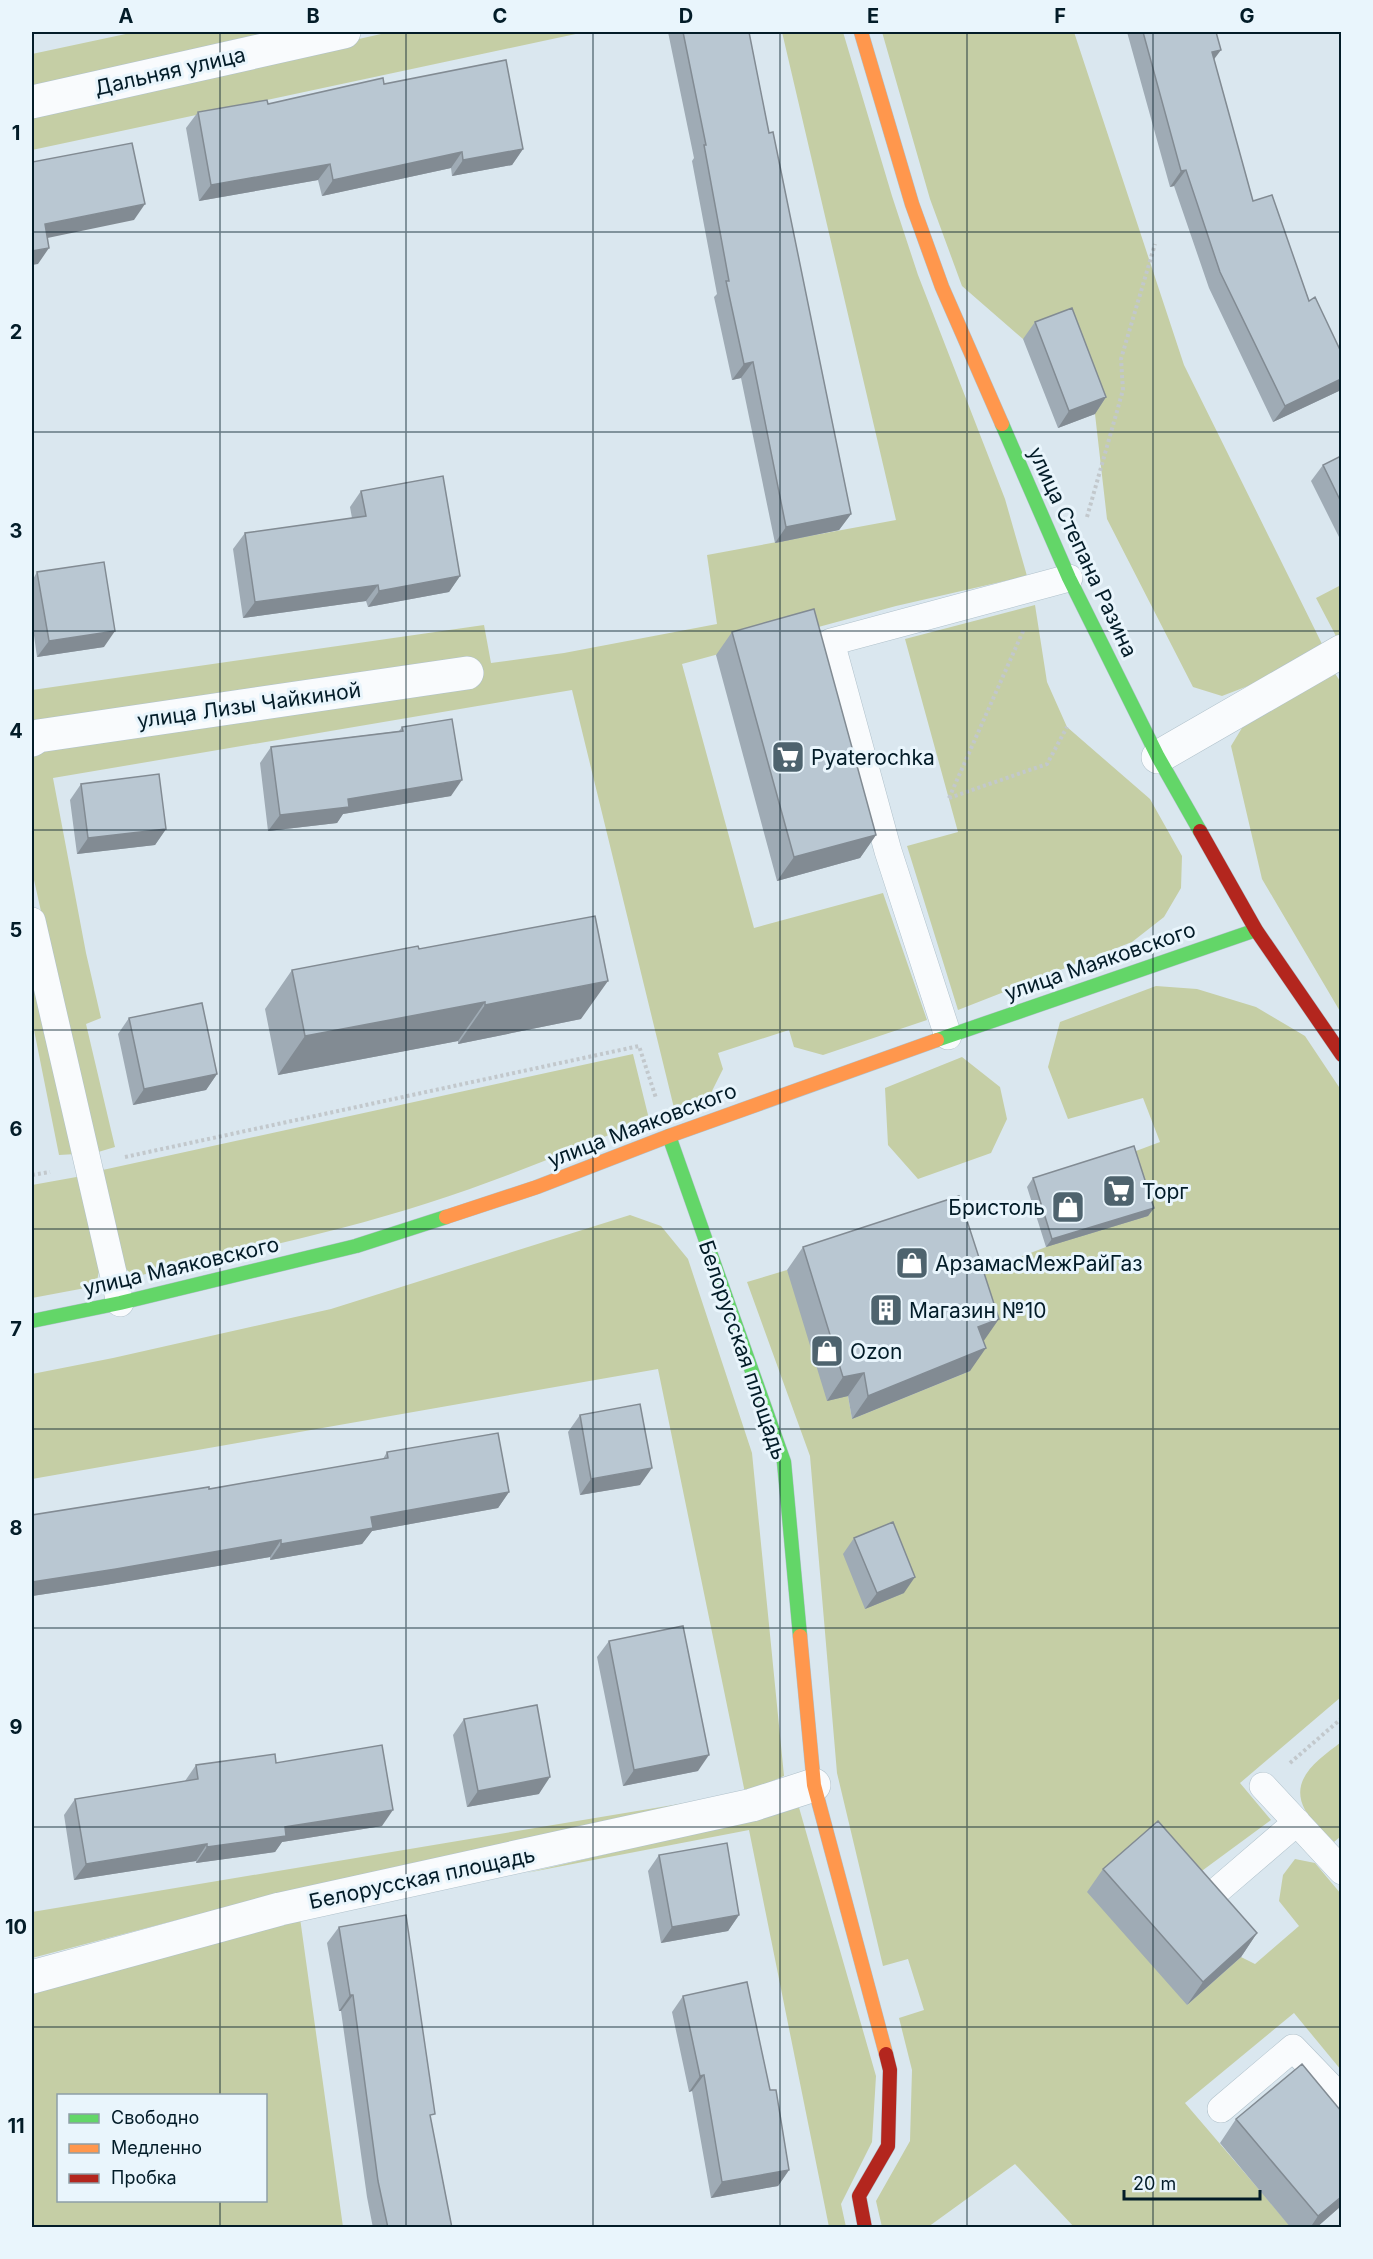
<svg xmlns="http://www.w3.org/2000/svg" width="1373" height="2259" font-family="Inter,sans-serif">
	<rect width="100%" height="100%" fill="#dae7ef"/>
	<path fill="#c5cea5" fill-rule="evenodd" d="M135,32h155l-258,59v-37z
		M390,32h195l-553,118v-38z
		M782,32h61l49,164 26,79 87,224 22,77 -131,30 -214,58 72,264 129,-35 44,127 -104,35 -29,-8 -5,-17 -71,23 5,16 -13,26 -36,13 -102,-418 -519,88 33,175 15,65 -15,6 29,123 -20,6 -63,-282v-181l452,-65 7,38 73,-10 153,-29 -10,-69 189,-35z
		M882,32h192l110,333 139,281 -75,40 -26,10 -29,-9 -86,-168 -12,-105 -34,-89 -38,14 -61,-53 -32,-87z
		M1341,585v51l-4,2 -21,-40z
		M1035,605l12,77 20,45 83,72 32,57 -1,32 -17,29 -32,25 -174,68 -51,-164 51,-14 -53,-193z
		M1334,672l8,12 -1,329 -79,-134 -31,-133 14,-23z
		M32,965l44,189 -17,1 -27,-135z
		M1156,986l41,3 59,18 49,29 36,54v607l-101,86 31,37 -91,67 7,118 54,-48 14,7 44,-38 -20,-25 4,-26 12,-16 20,4 26,31v176l-47,-57 -109,90 106,124h-217l-59,-63 -87,63h-46l-6,-26 34,-60 2,-71 -13,-52 25,-8 -16,-51 -25,7 -46,-193 -27,-317 -63,-174 40,-12 61,126 4,23 118,-48 -8,-92 84,-32 82,-93 32,-12 -17,-44 -75,21 -20,-52 12,-45z
		M633,1054l16,65c-73,29 -146,60 -221,84 -96,31 -197,51 -295,74l-16,-19 -19,-87z
		M962,1057l38,30 7,32 -16,34 -73,26 -30,-34 -3,-57z
		M82,1176l19,85 -5,25 -64,12v-113z
		M630,1215l31,11 27,33 64,194 32,323 -39,17 -454,97 -259,68v-46l713,-119 -87,-424 -626,110v-105l81,-16 218,-49z
		M1341,1742v94l-7,6c-9,-10 -22,-20 -29,-32 -17,-32 15,-51 36,-68z
		M798,1804l78,272 -4,66 -31,62 5,23h-17l-80,-397 -223,43 230,-54z
		M300,1918l43,309 -311,1v-235zM58,2096h208v104h-208z"/>
	<g fill="none" stroke-linecap="round" stroke-linejoin="round">
		<defs>
			<path id="lane" d="M32,921l88,382
				M948,1036l-60,-185 -57,-209 238,-64
				M1263,1786l79,85
				M1219,1889l78,-67
				M1221,2109l72,-61 49,51"/>
			<path id="street" d="M32,102l312,-70
				M32,740l6,-4 429,-63
				M1158,757l184,-106
				M32,1977l248,-68 472,-104 62,-20"/>
			<path id="fast" d="M1002,424l67,154 89,179 42,74
				M937,1040l319,-110
				M669,1136l115,326 16,174
				M32,1321l88,-18 236,-57 90,-29"/>
			<path id="slow" d="M861,32l51,172 30,83 60,137
				M446,1217l91,-30 132,-51 268,-96
				M800,1636l14,149 72,269"/>
			<path id="jam" d="M1200,831l56,99 86,125
				M865,2228l-6,-32 29,-50 2,-76 -4,-16"/>
		</defs>
		<use href="#lane" stroke="#b0c1cb" stroke-width="28"/>
		<use href="#street" stroke="#b0c1cb" stroke-width="34"/>
		<use href="#fast" stroke="#b0c1cb" stroke-width="15"/>
		<use href="#slow" stroke="#b0c1cb" stroke-width="15"/>
		<use href="#jam" stroke="#b0c1cb" stroke-width="15"/>
		<path stroke="#c2c8cc" stroke-width="4" stroke-dasharray="3 3" stroke-linecap="butt" d="M1087,517l36,-127 -2,-31 34,-115
			M949,798l75,-169
			M949,798l98,-34 20,-37
			M125,1157l514,-111 17,52
			M32,1175l18,-3
			M1290,1763l52,-45"/>
		<use href="#lane" stroke="#f9fbfd" stroke-width="27"/>
		<use href="#street" stroke="#f9fbfd" stroke-width="33"/>
		<use href="#fast" stroke="#63d668" stroke-width="14"/>
		<use href="#slow" stroke="#ff974d" stroke-width="14"/>
		<use href="#jam" stroke="#b3261e" stroke-width="14"/>
	</g>
	<path fill="#9fabb5" d="M668,32h81l20,101 82,381 -12,16 -64,13 -34,-165 -9,2 -18,-83 3,-3 -25,-133 2,-3z
		M1127,32h89l-2,27 39,142 56,100 32,89 -68,32 -64,-134 -35,-102 -4,1z
		M384,84l139,65 -11,16 -60,11 -1,-8 -129,28 -4,-16 -119,21 -13,-73 12,-16 70,-8z
		M1035,322l71,75 -11,17 -37,14 -35,-89z
		M1341,456v85l-30,-60 12,-16z
		M361,491l99,85 -11,16 -81,15 -2,-6 -123,17 -10,-69 12,-16 107,-15 -2,-11z
		M37,572l67,75 -67,10 -5,-36v-40z
		M732,632l144,203 -16,23 -83,23 -61,-226z
		M402,727l49,69 -108,18 -6,9 -69,8 -8,-68 11,-16 128,-16z
		M81,784l85,45 -11,16 -78,9 -7,-54z
		M419,949l162,70 -123,25v-3l-180,34 -13,-66 27,-39z
		M129,1018l88,56 -11,16 -73,15 -15,-71z
		M1033,1178l121,30 -6,8 -102,31 -19,-60z
		M803,1247l181,94 -14,30 -118,48 -4,-23 -21,5 -40,-131z
		M580,1415l60,70 -60,10 -12,-63z
		M387,1452l122,40 -11,16 -126,23 -10,13 -92,16v-3l-165,28 -73,11v-81l177,-26 174,-30z
		M854,1538l50,55 -39,16 -22,-55z
		M609,1641l89,130 -75,15 -26,-129z
		M464,1719l75,75 -72,13 -14,-72z
		M276,1763l106,63 -100,16 -7,10 -79,11v-2l-122,19 -10,-65 11,-16 110,-18 11,-16z
		M659,1855l80,60 -11,16 -67,12 -13,-72z
		M1103,1869l154,64 -16,24 -54,48 -100,-113z
		M339,1927l92,193 21,108h-79l-6,-31 -26,-186h-2l-12,-68z
		M683,1996l87,94 19,80 -11,16 -67,12 -19,-107 -3,1 -17,-80z
		M1236,2119l105,87 -25,22h-25l-71,-85z"/>
	<path fill="#828b93" d="M1221,50l-12,16 3,-14z
		M523,149l-11,16 -60,11 11,-16z
		M462,152l-11,16 -129,28 11,-16z
		M330,164l-12,16 -119,21 12,-16z
		M1186,170l-12,16 -4,1 11,-16z
		M145,204l-11,16 -101,21 12,-17z
		M49,248l-11,16 -6,1v-14z
		M753,362l-12,16 -9,2 12,-16z
		M1341,379v11l-68,32 12,-16z
		M1106,397l-11,17 -37,14 11,-17z
		M851,514l-12,16 -64,13 11,-16z
		M460,576l-11,16 -81,15 11,-16z
		M378,585l-12,16 -123,17 12,-16z
		M115,631l-11,16 -67,10 12,-16z
		M462,780l-11,16 -108,18 -6,9 -69,8 12,-16 68,-16z
		M166,829l-11,16 -78,9 11,-16z
		M876,835l-16,23 -83,23 17,-24z
		M608,981l-27,38 -123,25 27,-39z
		M485,1002l-27,39 -180,34 27,-39z
		M217,1074l-11,16 -73,15 11,-16z
		M1154,1208l-6,8 -102,31 6,-8z
		M999,1319l-16,23 -5,-15z
		M986,1348l-16,23 -118,48 16,-23z
		M864,1373l-16,23 -21,5 16,-24z
		M652,1468l-12,17 -60,10 11,-16z
		M509,1492l-11,16 -126,23 -10,13 -92,16 11,-16 90,-27z
		M281,1540l-11,17 -165,28 -73,11v-14z
		M915,1577l-11,16 -39,16 12,-16z
		M709,1755l-11,16 -75,15 11,-16z
		M550,1777l-11,17 -72,13 11,-16z
		M393,1810l-11,16 -100,16 -7,10 -79,11 11,-16 78,-20z
		M207,1844l-11,17 -122,19 12,-16z
		M739,1915l-11,16 -67,12 11,-16z
		M1257,1933l-16,24 -54,48 16,-23z
		M350,1995h3l-12,16h-2z
		M704,2075l-12,16 -3,1 11,-16z
		M789,2170l-11,16 -67,12 11,-16z
		M1341,2197v9l-25,22h-6l8,-12z"/>
	<path fill="#b9c7d2" stroke="#828b93" stroke-width="1.5" d="M683,32h66l20,101 4,-1 78,382 -65,13 -33,-165 -9,2 -18,-83h3l-25,-136h2z
		M1143,32h73l5,18 -9,2 41,149 19,-6 37,106 6,-4 26,55v27l-56,27 -65,-134 -34,-102 -5,1z
		M506,60l17,89 -60,11 -1,-8 -129,28 -3,-16 -119,21 -13,-73 69,-12 1,4 115,-26 1,6z
		M132,143l13,61 -100,20 4,24 -17,3v-89z
		M1072,308l34,89 -37,14 -34,-89z
		M1341,456v46l-18,-37z
		M443,476l17,100 -81,15 -1,-6 -123,17 -10,-69 121,-17 -5,-25z
		M104,562l11,69 -66,10 -12,-69z
		M814,609l62,226 -82,22 -62,-225z
		M452,719l10,61 -114,19 1,8 -69,8 -9,-68 132,-16 -1,-4z
		M159,774l7,55 -78,9 -7,-54z
		M595,916l13,65 -123,24v-3l-180,34 -13,-66 126,-24 1,3z
		M202,1003l15,71 -73,15 -15,-71z
		M1134,1146l20,62 -102,31 -19,-61z
		M959,1196l40,123 -21,8 8,21 -118,48 -4,-23 -21,4 -40,-130z
		M640,1404l12,64 -61,11 -11,-64z
		M498,1433l11,59 -138,25 2,11 -92,16v-4l-165,29 -84,13v-67l177,-28v2l179,-31 -1,-6z
		M893,1522l22,55 -38,16 -23,-55z
		M683,1626l26,129 -75,15 -25,-129z
		M537,1705l13,72 -72,14 -14,-72z
		M382,1745l11,65 -108,17 1,9 -79,11v-3l-121,20 -11,-65 123,-20 -2,-14 79,-11 1,9z
		M1158,1821l99,112 -54,49 -100,-113z
		M727,1843l12,72 -67,12 -13,-72z
		M406,1915l29,199 -5,1 22,113h-64l-10,-47 -25,-186h-3l-11,-68z
		M747,1982l23,108h6l13,80 -67,12 -18,-107 -4,1 -17,-80z
		M1302,2064l39,47v86l-23,19 -82,-97z"/>
	<path fill="none" stroke="#031c28" stroke-width="1.5" stroke-opacity="0.55" d="M220,32v2064M406,32v2196M593,32v2196M780,32v2196M967,32v2196M1153,32v2196M32,232h1310M32,432h1310M32,631h1310M32,830h1310M32,1030h1310M32,1229h1310M32,1429h1310M32,1628h1310M32,1827h1310M32,2027h1310M220,2200v28"/>
	<defs>
		<symbol id="supermarket-square" viewBox="-11 -11 22 22"><rect x="-9" y="-9" width="18" height="18" rx="4" fill="#4e636e" stroke="#e9f5fc"/><path d="M-6-5.5h2.5l.6 2H6L4.5 2H-2.5L-4.4-4H-6ZM-1.5 3.2a1.3 1.3 0 1 0 .1 0ZM3 3.2a1.3 1.3 0 1 0 .1 0Z" fill="#fff"/></symbol>
		<symbol id="shop-square" viewBox="-11 -11 22 22"><rect x="-9" y="-9" width="18" height="18" rx="4" fill="#4e636e" stroke="#e9f5fc"/><path d="M-5-2.5h2.3a2.7 3.5 0 0 1 5.4 0H5L5.5 6h-11ZM-1.5-2.5h3a1.5 2.3 0 0 0-3 0Z" fill="#fff"/></symbol>
		<symbol id="building-square" viewBox="-11 -11 22 22"><rect x="-9" y="-9" width="18" height="18" rx="4" fill="#4e636e" stroke="#e9f5fc"/><path d="M-4-6H4V6H1V3H-1V6H-4ZM-2.5-4.3h1.7v1.8h-1.7ZM.8-4.3h1.7v1.8H.8ZM-2.5-1h1.7V.8h-1.7ZM.8-1h1.7V.8H.8Z" fill="#fff"/></symbol>
	</defs>
	<g fill-rule="evenodd">
		<use href="#supermarket-square" x="769" y="738" width="38" height="38"/>
		<use href="#supermarket-square" x="1100" y="1172" width="38" height="38"/>
		<use href="#shop-square" x="1049" y="1188" width="38" height="38"/>
		<use href="#shop-square" x="893" y="1244" width="38" height="38"/>
		<use href="#building-square" x="867" y="1291" width="38" height="38"/>
		<use href="#shop-square" x="808" y="1332" width="38" height="38"/>
	</g>
	<g text-anchor="middle" dominant-baseline="central" stroke-width="6" stroke-linejoin="round" paint-order="stroke">
		<g font-size="21" fill="#031c28" stroke="#e9f5fc">
			<text transform="translate(170 71) rotate(-13)">Дальняя улица</text>
			<text transform="translate(1083 552) rotate(65)">улица Степана Разина</text>
			<text transform="translate(249 705) rotate(-8)">улица Лизы Чайкиной</text>
			<text transform="translate(1100 961) rotate(-19)">улица Маяковского</text>
			<text transform="translate(642 1125) rotate(-21)">улица Маяковского</text>
			<text transform="translate(181 1266) rotate(-13)">улица Маяковского</text>
			<text transform="translate(743 1350) rotate(71)">Белорусская площадь</text>
			<text transform="translate(422 1878) rotate(-12)">Белорусская площадь</text>
		</g>
		<g font-size="21" fill="#031c28" stroke="#e9f5fc" text-anchor="start">
			<text x="811" y="757">Pyaterochka</text>
			<text x="1142" y="1191">Торг</text>
			<text x="1045" y="1207" text-anchor="end">Бристоль</text>
			<text x="935" y="1263">АрзамасМежРайГаз</text>
			<text x="909" y="1310">Магазин №10</text>
			<text x="850" y="1351">Ozon</text>
		</g>
	</g>
	<rect width="1373" height="2259" fill="none" stroke="#e9f5fc" stroke-width="66"/>
	<rect x="57" y="2094" width="210" height="108" fill="#e9f5fc" stroke="#8d9ea7" stroke-width="1.5"/>
	<rect x="69" y="2114" width="30" height="9" fill="#63d668" stroke="#8d9ea7" stroke-width="1.5"/>
	<text x="111" y="2124" font-size="18" fill="#031c28">Свободно</text>
	<rect x="69" y="2144" width="30" height="9" fill="#ff974d" stroke="#8d9ea7" stroke-width="1.5"/>
	<text x="111" y="2154" font-size="18" fill="#031c28">Медленно</text>
	<rect x="69" y="2174" width="30" height="9" fill="#b3261e" stroke="#8d9ea7" stroke-width="1.5"/>
	<text x="111" y="2184" font-size="18" fill="#031c28">Пробка</text>
	<path d="M1124 2190v9h136v-9" fill="none" stroke="#031c28" stroke-width="3"/>
	<text x="1133" y="2190" font-size="18" fill="#031c28" stroke="#e9f5fc" stroke-width="4.5" paint-order="stroke">20 m</text>
	<rect x="33" y="33" width="1307" height="2193" fill="none" stroke="#031c28" stroke-width="2"/>
	<g font-size="20" text-anchor="middle" font-weight="bold" fill="#031c28">
		<text x="126" y="23">A</text>
		<text x="313" y="23">B</text>
		<text x="500" y="23">C</text>
		<text x="686" y="23">D</text>
		<text x="873" y="23">E</text>
		<text x="1060" y="23">F</text>
		<text x="1247" y="23">G</text>
		<text x="16" y="140">1</text>
		<text x="16" y="339">2</text>
		<text x="16" y="538">3</text>
		<text x="16" y="738">4</text>
		<text x="16" y="937">5</text>
		<text x="16" y="1136">6</text>
		<text x="16" y="1336">7</text>
		<text x="16" y="1535">8</text>
		<text x="16" y="1734">9</text>
		<text x="16" y="1934">10</text>
		<text x="16" y="2133">11</text>
	</g>
</svg>
